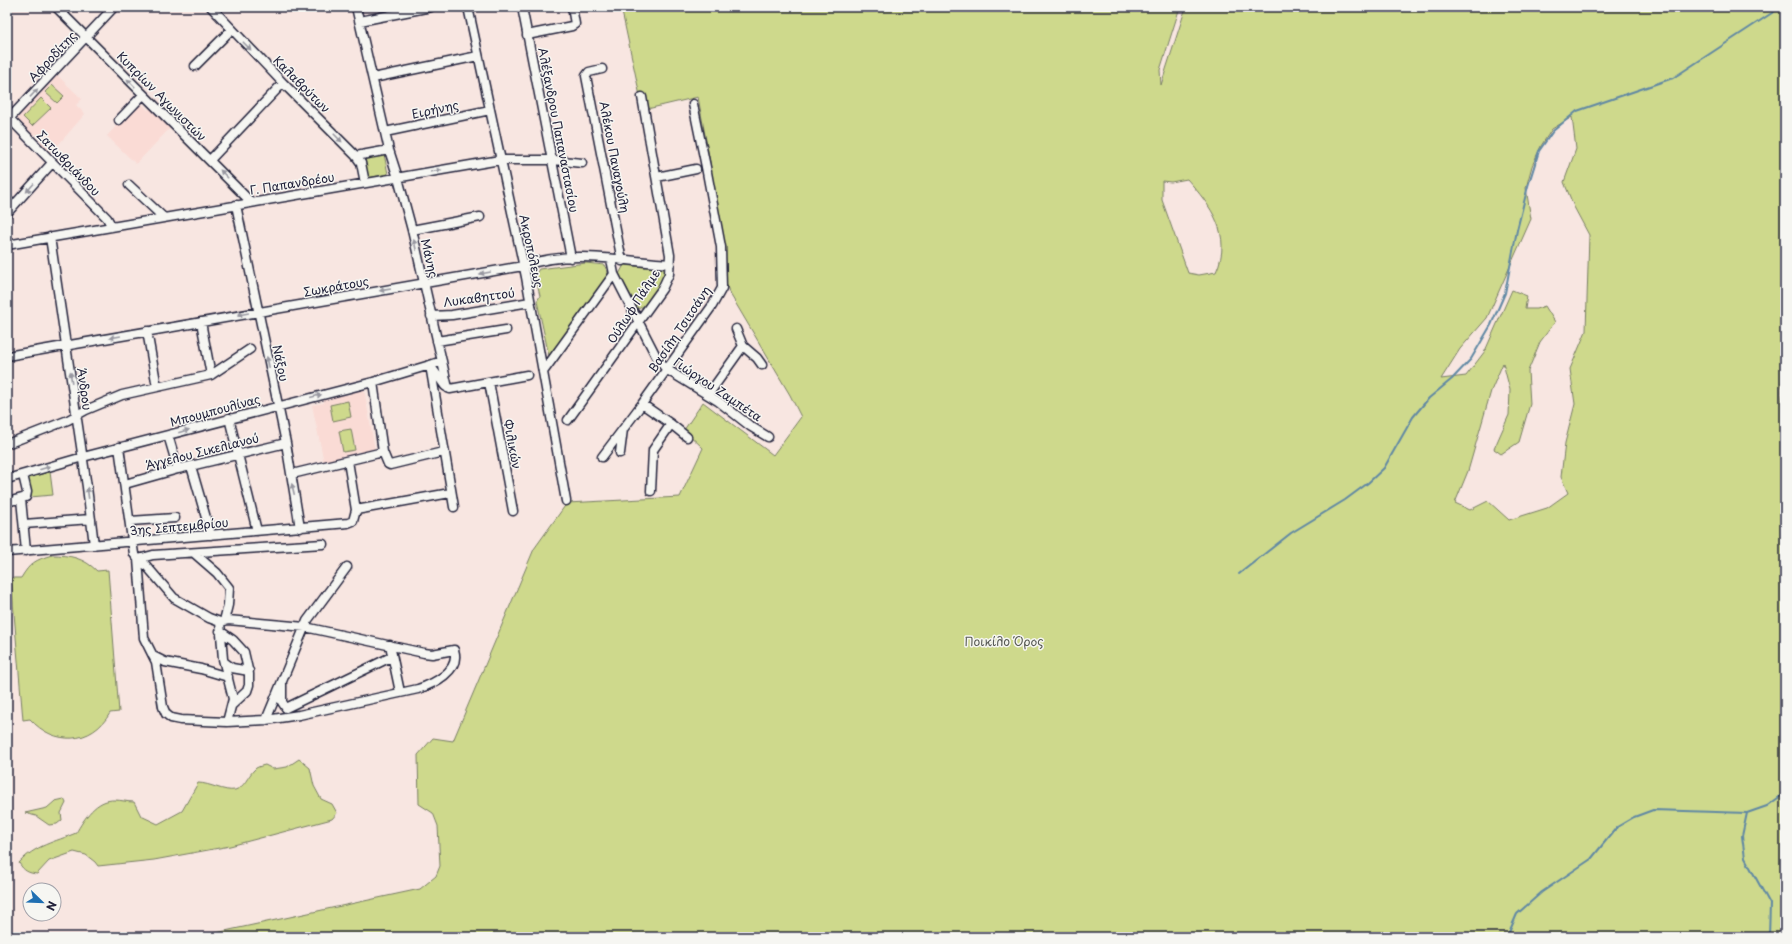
<svg xmlns="http://www.w3.org/2000/svg" width="1792" height="944" font-family="'Playpen Sans',sans-serif">
	<rect width="100%" height="100%" fill="#f8e6e1"/>
	<filter id="ink" filterUnits="userSpaceOnUse"><feTurbulence type="fractalNoise" baseFrequency=".025" numOctaves="2"/><feDisplacementMap in="SourceGraphic" scale="8" xChannelSelector="R" yChannelSelector="G"/><feConvolveMatrix kernelMatrix="1 2 1 2 8 2 1 2 1" color-interpolation-filters="sRGB"/></filter>
	<g filter="url(#ink)">
		<path fill="#fadbd5" d="M56,74l26,25 -6,6 9,9 -34,39 -11,-10 3,-4 -7,-6 -3,3 -18,-19z
			M139,101l9,9 3,-3 20,20 -35,37 -29,-28z
			M364,389l11,61 -14,4 -3,-4 -4,5 -6,2 -6,-2v4l-18,3 -12,-57 12,-2 -1,-5 4,-1 1,3 12,-6 8,1h2l-1,-3z"/>
		<path fill="#ced98c" stroke="#787e64" fill-rule="evenodd" d="M621,7h559l-20,63 1,15 25,-78h599v368c-7,10 -4,27 0,38v524h-1588l223,-48 16,-13 4,-10 -2,-40 -5,-13 -14,-9 -1,-49 15,-17 20,3 81,-192 33,-46 113,-6 23,-49 -19,-18 19,-28 70,53 28,-38 -11,-22 -61,-103 -6,-18 -13,-112 -12,-65 -55,13zM1572,117l4,32 -12,33 10,25 15,28 -3,96 -16,38 5,35 -10,39 -4,34 7,16 -21,15 -38,12 -21,-19 -18,9 -15,-7 13,-32 23,-80 12,-28 7,27 -1,25 -15,34 7,5 18,-12 11,-38 -2,-33 12,-29 15,-20 -10,-16 -9,3h-11l2,-13 -15,-6 -27,61 -19,25 -25,3 19,-30 27,-31 44,-99 -5,-31 6,-22 9,-20 11,-17zM1187,179c24,27 46,56 29,93l-17,3 -11,-2 -26,-73v-19l9,1z
			M52,85l12,11 -7,7 -12,-11z
			M41,98l10,10 -19,18 -9,-9z
			M384,154l4,20 -21,4 -5,-20z
			M586,263l18,2 4,7 -1,4 -58,80 -12,-55 3,-5 -5,-21 4,-6z
			M624,265l41,4 -1,12 -20,25 -6,3 -19,-35z
			M348,401l3,16 -18,4 -3,-16z
			M351,429l4,21 -12,2 -4,-21z
			M50,472l3,23 -23,2 -4,-20z
			M52,555c18,0 32,3 45,16l11,-1 11,142 -9,1c-18,32 -56,33 -80,6l-7,1 -12,-142h10c9,-15 14,-18 31,-23z
			M299,759l11,9 4,18 7,13 11,5 5,9 -5,6 -102,27 -76,14 -56,6 -3,-4 -9,-7 -12,-3 -25,9 -12,13c-9,-1 -13,-3 -18,-11 16,-18 36,-21 57,-30 8,-14 20,-34 39,-33 6,0 12,2 19,2l7,14 17,8 24,-13 16,-28c12,0 26,9 37,7 10,-3 12,-13 19,-20 2,-3 7,-4 11,-5l8,4 14,-2z
			M64,799l2,4 -5,10 1,7 -5,4 -8,1 -13,-9 -11,-3 22,-5 8,-7z"/>
		<g fill="none" stroke-linecap="round" stroke-linejoin="round">
			<path stroke="#6088a4" stroke-width="2" d="M1239,574l52,-41 54,-33 23,-17 16,-15 29,-51 16,-19 23,-19 19,-20 20,-34 14,-32 12,-63 11,-44 11,-35 14,-20 24,-20 96,-33 108,-71
				M1747,813l-5,23 3,22 25,46 -1,33
				M1507,937l10,-23 25,-22 49,-33 26,-32 17,-10 19,-7 94,3 20,-7 18,-13"/>
			<defs>
				<path id="minor" d="M56,7l195,195
					M211,7l72,76 73,73 5,7 4,20
					M356,7l33,143 9,28 14,52 36,158
					M468,7l58,270 40,224
					M522,7l49,251
					M360,21l71,-14
					M527,35l45,-9 3,-2 -3,-17
					M195,66l37,-37
					M602,69l-13,3 -3,4 36,185
					M373,78l105,-22
					M7,116l100,102 5,9
					M119,120l24,-25
					M7,121l107,-114
					M385,132l105,-22
					M356,156l33,-6
					M210,160l73,-77
					M657,177l39,-8
					M129,185l34,32
					M236,205l50,238 14,85
					M7,213l45,-50
					M412,230l68,-13
					M50,237l37,250 7,58
					M7,245l493,-85h53l29,3
					M614,274l42,82 10,13 52,32 32,25 18,11
					M431,316l21,-1 78,-13
					M201,322l10,53
					M736,329l7,17 14,12 5,7
					M147,331l10,56
					M437,341l69,-11
					M7,356l516,-90c47,-17 99,-5 147,-2
					M442,361l-12,4 24,142
					M543,372l71,-98 -3,-15
					M373,382l10,70 5,12 2,1 53,-13
					M489,382l24,129
					M708,395l35,-49
					M642,404l29,20 16,13
					M229,418l28,113
					M568,420l94,-131 7,-15 1,-19 -28,-158
					M168,435l10,34
					M7,444l61,-24 18,-10 36,-15 89,-20 39,-26
					M119,447l15,107 4,5 6,79 12,24 7,45 3,7 5,4 10,2 46,2 39,-2 33,-5 119,-26c15,-5 43,-18 36,-39l-22,4 -8,-1 -119,-26 -77,-7 -8,2 -11,-4 -35,-20 -30,-35 -6,-4
					M620,453l3,-24
					M602,457l40,-53 70,-98 10,-18 -1,-41 -15,-80 -13,-63
					M191,466l20,69
					M292,474l91,-22
					M7,479l76,-22 290,-75 57,-17 15,21 5,3 77,-14
					M125,484l53,-15 108,-26
					M651,491l2,-41 18,-26
					M21,499l5,52
					M7,502l19,-5 1,-5 -4,-17
					M356,510l94,-17
					M130,521l45,-3
					M24,524l67,-5
					M7,552l341,-29 5,-2 3,-11 -8,-49
					M194,553l23,20 12,15 -1,17 -4,16
					M138,559l15,-4 170,-11
					M220,622l3,37 10,40 -6,23
					M220,631l13,9 11,12 5,22v11l-2,6 -15,14
					M390,645l10,47
					M153,656l12,6 36,7 27,8
					M224,662l8,6 17,3
					M282,684v18l4,6 105,-51
					M266,720l41,-99 40,-54"/>
			</defs>
			<use href="#minor" stroke="#22223b" stroke-width="11"/>
			<use href="#minor" stroke="#f6f6f2" stroke-width="8"/>
		</g>
		<defs><path id="oneway-solid" d="M-6-.8H1V-3.2L6.5 0L1 3.2V.8H-6Z"/></defs>
		<g fill="#9797a0">
			<use href="#oneway-solid" transform="translate(247 46) rotate(46)"/>
			<use href="#oneway-solid" transform="translate(131 83) rotate(-135)"/>
			<use href="#oneway-solid" transform="translate(34 93) rotate(-47)"/>
			<use href="#oneway-solid" transform="translate(338 138) rotate(45)"/>
			<use href="#oneway-solid" transform="translate(436 171) rotate(-10)"/>
			<use href="#oneway-solid" transform="translate(224 174) rotate(-134)"/>
			<use href="#oneway-solid" transform="translate(30 188) rotate(132)"/>
			<use href="#oneway-solid" transform="translate(415 245) rotate(-103)"/>
			<use href="#oneway-solid" transform="translate(485 273) rotate(170)"/>
			<use href="#oneway-solid" transform="translate(385 290) rotate(171)"/>
			<use href="#oneway-solid" transform="translate(243 314) rotate(170)"/>
			<use href="#oneway-solid" transform="translate(115 337) rotate(170)"/>
			<use href="#oneway-solid" transform="translate(268 362) rotate(-102)"/>
			<use href="#oneway-solid" transform="translate(71 377) rotate(-98)"/>
			<use href="#oneway-solid" transform="translate(316 396) rotate(-14)"/>
			<use href="#oneway-solid" transform="translate(184 431) rotate(-16)"/>
			<use href="#oneway-solid" transform="translate(45 468) rotate(-17)"/>
			<use href="#oneway-solid" transform="translate(293 489) rotate(-103)"/>
			<use href="#oneway-solid" transform="translate(88 493) rotate(-97)"/>
		</g>
	</g>
	<g text-anchor="middle" dominant-baseline="central" stroke-width="3" stroke-linejoin="round" paint-order="stroke">
		<g font-size="12" fill="#22223b" stroke="#f6f6f2">
			<text transform="translate(52 56) rotate(-47)">Αφροδίτης</text>
			<text transform="translate(302 84) rotate(45)">Καλαβρύτων</text>
			<text transform="translate(162 96) rotate(45)">Κυπρίων Αγωνιστών</text>
			<text transform="translate(435 109) rotate(-12)">Ειρήνης</text>
			<text transform="translate(559 130) rotate(79)">Αλέξανδρου Παπαναστασίου</text>
			<text transform="translate(615 157) rotate(79)">Αλέκου Παναγούλη</text>
			<text transform="translate(69 163) rotate(46)">Σατωβριάνδου</text>
			<text transform="translate(292 183) rotate(-9)">Γ. Παπανδρέου</text>
			<text transform="translate(532 251) rotate(78)">Ακροπόλεως</text>
			<text transform="translate(430 258) rotate(77)">Μάνης</text>
			<text transform="translate(336 286) rotate(-10)">Σωκράτους</text>
			<text transform="translate(479 297) rotate(-8)">Λυκαβηττού</text>
			<text transform="translate(633 306) rotate(-57)">Ούλωφ Πάλμε</text>
			<text transform="translate(679 329) rotate(-56)">Βασίλη Τσιτσάνη</text>
			<text transform="translate(281 363) rotate(78)">Νάξου</text>
			<text transform="translate(85 389) rotate(82)">Άνδρου</text>
			<text transform="translate(718 389) rotate(34)">Γιώργου Ζαμπέτα</text>
			<text transform="translate(215 410) rotate(-15)">Μπουμπουλίνας</text>
			<text transform="translate(513 444) rotate(79)">Φιλικών</text>
			<text transform="translate(202 451) rotate(-14)">Άγγελου Σικελιανού</text>
			<text transform="translate(179 526) rotate(-5)">3ης Σεπτεμβρίου</text>
		</g>
		<g font-size="12" fill="#565953" stroke="#f6f6f2">
			<text x="1004" y="641">Ποικίλο Όρος</text>
		</g>
	</g>
	<rect width="1792" height="944" fill="none" stroke="#f6f6f2" stroke-width="24"/>
	<rect x="12" y="12" width="1768" height="920" fill="none" stroke="#22223b" stroke-width="1.5" filter="url(#ink)"/>
	<g transform="translate(42 902) rotate(113)"><circle r="19" fill="#f6f6f2" stroke="#a1a1a9"/>
	<path d="M0-3L7 15L0 10L-7 15Z" fill="#1f6fb2"/>
	<text y="-6" font-size="11" font-weight="bold" text-anchor="middle" fill="#22223b">N</text>
	</g>
</svg>
